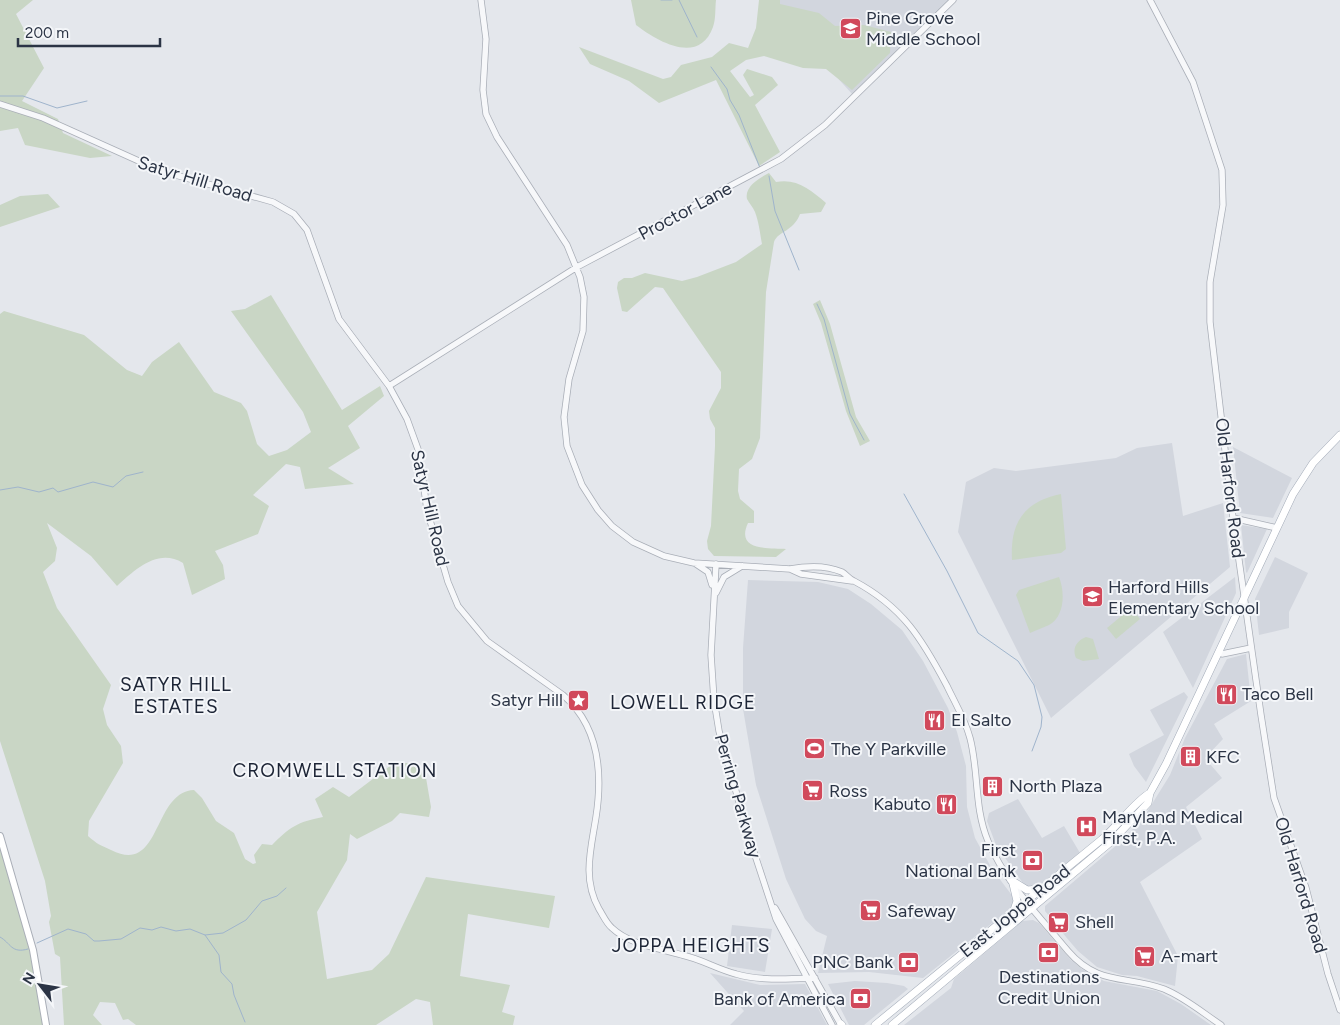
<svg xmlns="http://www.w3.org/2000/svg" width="1340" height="1025" font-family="Figtree,sans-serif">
	<rect width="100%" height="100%" fill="#e4e7ec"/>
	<path fill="#d2d6de" d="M779,0h173l-99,95 -29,-32h-36z
		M1172,443l11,73 40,-13 7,64 -179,151 -93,-186 8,-50 28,-14 22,3 100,-13 21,-10z
		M1233,447l59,31 -19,40 -33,-5z
		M1241,525l26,4 -20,44 -1,-1z
		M1275,557l33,16 -19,39v16l-30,7 -4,-36z
		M1235,577l1,16 -43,95 -30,-56z
		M748,580l70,2 30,7 23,15 31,26 21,31 25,47 9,24 9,34 1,41 8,31 17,31 22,29 -3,10 -88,70 -54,-6 -51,1 9,-37 -11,-5 -11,-12 -19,-40 -30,-94 -13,-76v-61z
		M1246,654l5,47 -37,23 9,15 -18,19 17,20 -36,29 16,32 -62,43 38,74 -3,30 -38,-10 -15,-1 -25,-8 -19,-16 -12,-14 -21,-26v-5l74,-63 23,-23 28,-45 15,-37 42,-79z
		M1184,692l4,5 -42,85 -12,-16 -5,-12 35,-19 -14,-25z
		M1018,799l24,39 22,-12 16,27 -42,33h-13l-29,-41 -9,-24 2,-8z
		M1033,920l6,3 32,37 11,9 22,12 53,10 24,13 30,21h-307l47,-37 3,-9 68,-58z
		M732,925l40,4 -7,43 -38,-6z
		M710,973l50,12 45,-1 22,41h-97l14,-14z
		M855,981l32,2 17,3 4,3 -44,36h-15l-21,-41z"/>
	<path fill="#c9d6c5" d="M0,0h33l-17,14 28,54 -22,33 36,18 5,14 49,23 -22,2 -65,-13 -7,-17 -18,3z
		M631,0h85c-1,8 0,19 -3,27 -14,39 -56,14 -77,-2z
		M759,0h21v4l39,9 16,13 29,-1 27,7 -1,21 -38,37 -26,-21 -23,-1 -39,-12 -18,4 -16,11 20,26 4,-2 -11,-20 4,-6 25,8 6,8 -23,20 25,47 -21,14 -43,-86 -57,23 -30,-22 -39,-17 -11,-17 84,32 8,-2 10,-12 31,-8 17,-14 19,5 8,-20z
		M769,173l7,9c21,-4 35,8 50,21l-5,9 -21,2c-7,18 -22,17 -26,28l-8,50 -6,146 -8,21 -13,10 -1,22 2,8 14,12v12h-6c-13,28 21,25 38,26l-10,8 -62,-1 -6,-7 -1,-8 4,-15 4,-80v-18l-5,-9 -1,-8 12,-23v-16l-58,-84 -8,-1 -28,25 -5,-1 -5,-23 1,-6 6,-4h8l13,-5 37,8 15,-4 39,-15 26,-18c-2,-11 -3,-21 -7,-32 -2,-5 -6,-9 -8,-13 -3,-13 14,-22 22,-26z
		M48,194l12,13 -60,20v-22l20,-9z
		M271,295l71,115 38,-24 4,10 -36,30 12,22 -32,20 26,16 -49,5 -5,-22 -14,-3 -33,31 16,11 -11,28 -43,17 8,14 2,14 -33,16 -9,-32c-25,-15 -47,6 -66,23l-26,-30 -44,-33 10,25 -2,13 -12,11 14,36 54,77 -8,24 4,16 14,21 2,17 -34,58 -1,15c9,8 12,9 23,14 51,26 41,-58 83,-60l8,8 14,23 18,12 11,26 8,5 3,-1 -2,-8 8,-11 10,1c18,-18 25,-23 51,-28l-8,-18 18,-12 16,10 45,-34h16l15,9 6,35 -2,10 -29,-4 -8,8 -35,18 -7,-5 -3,26 -30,52 10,67 45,-9 17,-16 37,-77 129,19 -6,32 -81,-14 -8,62 50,9 -8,27 13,4 -2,9h-80l-3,-23 -14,-3 -40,26h-240l-8,-6 -5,1 -8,-17 -15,-1 -7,13 9,10h-38l-4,-68 -5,-3 -6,-32 2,-6 -6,-35 -45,-140v-427l4,-3 80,24 43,35 15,6 10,-14 27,-20 35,50 27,11 6,8 10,33 12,12 18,-6 24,-18 -8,-20 -72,-101 14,-2z
		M820,300l10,24 26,93 14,24 -10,5 -14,-35 -25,-88 -8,-19z
		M1061,494l5,55 -5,4 -49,7c-2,-37 11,-58 49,-66z
		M1059,577c6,15 6,39 -10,48 -6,3 -13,5 -19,8l-14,-38 3,-5z
		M1131,608l9,11 -24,20 -9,-11z
		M1086,637l7,2 6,20 -16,2 -7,-3c-4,-9 0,-17 10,-21z
		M0,844l28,97 15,84h-43z"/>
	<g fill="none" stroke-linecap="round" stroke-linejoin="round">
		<path stroke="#9fb4cc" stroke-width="1" d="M661,0h11
			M679,0l18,37
			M711,67l16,22 3,11 9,15 21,53
			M0,96h23l34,12 30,-7
			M769,176l6,35 24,59
			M817,304l7,15 26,95 14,26
			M0,490l18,-3 21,5 14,-4 5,4 35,-10 20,5 13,-11 17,-4
			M904,494l43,77 31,62 40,28 16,24 8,32 -1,10 -9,24
			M205,935l14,20 2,17 11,12 2,11 11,27
			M0,937c11,6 11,17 28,12
			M37,943l31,-14 18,5 8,7h5l22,-2 19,-11 12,2 9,-3 15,4 14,-2 15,6 18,-2 23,-13 16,-19 15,-5 9,-8"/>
		<defs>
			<path id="tertiary" d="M481,0l5,39 -3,51 3,24 11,23 70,108 13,32 4,20 -1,34 -14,48 -5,38 3,29 15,39 16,25 14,16 21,16 31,14 30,7 96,6c16,-3 36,-4 52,3 4,2 7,7 12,9 49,26 68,58 93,105 8,17 18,33 23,52 9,34 4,70 18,103 17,41 52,76 80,110 30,35 58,24 96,38 20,8 39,24 57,36
				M1150,0l43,82 29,88 1,35 -13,77v40l23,196 28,197 13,83 32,90 22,86 12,36
				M0,104l43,14 118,53 112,31 21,12 13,16 32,89 50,67 18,33 12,33 8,58 21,72 10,24 29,35 76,54c36,31 40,77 33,122 -5,32 -14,62 3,92 4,6 7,14 13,19 18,17 47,20 70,27 19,4 35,14 54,19 24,7 54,5 79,4
				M389,386l188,-119 204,-108 44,-34 128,-125
				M1233,518l44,10
				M696,564l12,8 4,13
				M716,564l-5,91 3,45 5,31 29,103 28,85 56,106
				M790,569l11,5 51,7
				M716,593l8,-16 18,-11
				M1219,652l3,2 29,-6
				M775,908l66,117"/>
			<path id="secondary" d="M0,836l33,114 13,75"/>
			<path id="primary" d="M1011,880l16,10 14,-1
				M1013,884l4,17 -3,9
				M841,1024l1,1
				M875,1025l226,-185c15,-12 35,-40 49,-47
				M892,1025l220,-184 36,-38 2,-10 16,-29 127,-270 20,-31 27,-28"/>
		</defs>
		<use href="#tertiary" stroke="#a9aeb7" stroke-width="7"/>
		<use href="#secondary" stroke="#a9aeb7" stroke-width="8"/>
		<use href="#primary" stroke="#a3abb8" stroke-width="8"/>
		<use href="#tertiary" stroke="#f7f8fa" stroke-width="5.5"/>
		<use href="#secondary" stroke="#fff" stroke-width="6"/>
		<use href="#primary" stroke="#fff" stroke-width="7"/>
	</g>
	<defs>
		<symbol id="school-square" viewBox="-11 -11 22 22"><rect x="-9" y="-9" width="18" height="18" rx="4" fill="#d1495b" stroke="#f4f6f9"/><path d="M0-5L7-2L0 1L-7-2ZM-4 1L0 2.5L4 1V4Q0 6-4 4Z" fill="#fff"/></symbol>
		<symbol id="restaurant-square" viewBox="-11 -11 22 22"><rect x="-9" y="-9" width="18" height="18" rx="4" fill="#d1495b" stroke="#f4f6f9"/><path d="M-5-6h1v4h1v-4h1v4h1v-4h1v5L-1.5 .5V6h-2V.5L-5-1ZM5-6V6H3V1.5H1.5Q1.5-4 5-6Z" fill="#fff"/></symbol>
		<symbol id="sight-square" viewBox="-11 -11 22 22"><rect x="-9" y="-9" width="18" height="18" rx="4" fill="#d1495b" stroke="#f4f6f9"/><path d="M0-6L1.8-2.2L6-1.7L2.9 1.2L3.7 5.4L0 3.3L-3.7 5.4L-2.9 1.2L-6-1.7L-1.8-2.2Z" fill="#fff"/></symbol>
		<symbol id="stadium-square" viewBox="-11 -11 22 22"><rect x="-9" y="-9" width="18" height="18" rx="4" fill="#d1495b" stroke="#f4f6f9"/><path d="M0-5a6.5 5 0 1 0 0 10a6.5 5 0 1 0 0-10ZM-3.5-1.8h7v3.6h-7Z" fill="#fff"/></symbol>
		<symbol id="building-square" viewBox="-11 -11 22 22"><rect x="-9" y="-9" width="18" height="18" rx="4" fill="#d1495b" stroke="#f4f6f9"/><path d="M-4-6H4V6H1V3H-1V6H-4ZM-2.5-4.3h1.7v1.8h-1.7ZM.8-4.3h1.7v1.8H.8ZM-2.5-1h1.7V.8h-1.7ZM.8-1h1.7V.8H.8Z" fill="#fff"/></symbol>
		<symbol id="supermarket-square" viewBox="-11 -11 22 22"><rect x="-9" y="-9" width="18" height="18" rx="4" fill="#d1495b" stroke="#f4f6f9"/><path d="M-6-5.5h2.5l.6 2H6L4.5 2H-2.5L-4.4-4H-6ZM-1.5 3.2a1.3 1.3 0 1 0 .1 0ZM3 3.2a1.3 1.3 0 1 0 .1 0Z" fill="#fff"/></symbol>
		<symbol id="hospital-square" viewBox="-11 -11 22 22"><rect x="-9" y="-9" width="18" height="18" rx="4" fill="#d1495b" stroke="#f4f6f9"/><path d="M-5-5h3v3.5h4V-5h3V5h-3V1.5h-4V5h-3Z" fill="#fff"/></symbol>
		<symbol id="bank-square" viewBox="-11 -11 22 22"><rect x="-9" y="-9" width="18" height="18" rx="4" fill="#d1495b" stroke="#f4f6f9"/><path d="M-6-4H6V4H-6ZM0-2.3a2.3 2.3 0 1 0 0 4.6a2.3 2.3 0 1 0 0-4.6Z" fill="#fff"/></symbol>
	</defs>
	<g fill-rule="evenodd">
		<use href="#school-square" x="838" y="16" width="25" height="25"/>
		<use href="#school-square" x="1080" y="584" width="25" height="25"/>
		<use href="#restaurant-square" x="1214" y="682" width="25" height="25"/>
		<use href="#sight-square" x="566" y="688" width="25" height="25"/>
		<use href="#restaurant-square" x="922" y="708" width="25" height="25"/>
		<use href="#stadium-square" x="802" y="736" width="25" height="25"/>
		<use href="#building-square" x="1178" y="744" width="25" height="25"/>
		<use href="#building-square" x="980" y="774" width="25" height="25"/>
		<use href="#supermarket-square" x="800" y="778" width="25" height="25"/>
		<use href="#restaurant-square" x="934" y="792" width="25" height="25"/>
		<use href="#hospital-square" x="1074" y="814" width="25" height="25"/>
		<use href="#bank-square" x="1020" y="848" width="25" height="25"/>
		<use href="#supermarket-square" x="858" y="898" width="25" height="25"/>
		<use href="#supermarket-square" x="1046" y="910" width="25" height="25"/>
		<use href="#bank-square" x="1036" y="940" width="25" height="25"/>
		<use href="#supermarket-square" x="1132" y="944" width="25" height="25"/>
		<use href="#bank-square" x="896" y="950" width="25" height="25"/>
		<use href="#bank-square" x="848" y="986" width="25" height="25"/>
	</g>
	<g text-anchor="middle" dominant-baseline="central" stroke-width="4" stroke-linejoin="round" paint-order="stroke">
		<g font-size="18" fill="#2b3445" stroke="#f4f6f9" text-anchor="start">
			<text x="866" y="18">Pine Grove<tspan x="866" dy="21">Middle School</tspan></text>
			<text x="1108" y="587">Harford Hills<tspan x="1108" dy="21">Elementary School</tspan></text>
			<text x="1242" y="694">Taco Bell</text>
			<text x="563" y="700" text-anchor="end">Satyr Hill</text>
			<text x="951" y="720">El Salto</text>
			<text x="831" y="749">The Y Parkville</text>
			<text x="1206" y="757">KFC</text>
			<text x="1009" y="786">North Plaza</text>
			<text x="829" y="791">Ross</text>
			<text x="931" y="804" text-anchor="end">Kabuto</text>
			<text x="1102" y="817">Maryland Medical<tspan x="1102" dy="21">First, P.A.</tspan></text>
			<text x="1016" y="850" text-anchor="end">First<tspan x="1016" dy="21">National Bank</tspan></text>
			<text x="887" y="911">Safeway</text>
			<text x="1075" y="922">Shell</text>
			<text x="1161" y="956">A-mart</text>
			<text x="893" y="962" text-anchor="end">PNC Bank</text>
			<text x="1049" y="977" text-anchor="middle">Destinations<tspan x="1049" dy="21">Credit Union</tspan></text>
			<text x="845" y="999" text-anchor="end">Bank of America</text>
		</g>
		<g font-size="18" fill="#2b3445" stroke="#f4f6f9">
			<text transform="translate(195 179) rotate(17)">Satyr Hill Road</text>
			<text transform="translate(685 211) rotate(-28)">Proctor Lane</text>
			<text transform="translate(1230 488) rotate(83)">Old Harford Road</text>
			<text transform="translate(430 508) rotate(77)">Satyr Hill Road</text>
			<text transform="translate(738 796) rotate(74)">Perring Parkway</text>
			<text transform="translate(1301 885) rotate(73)">Old Harford Road</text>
			<text transform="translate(1015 911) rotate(-39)">East Joppa Road</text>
		</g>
		<g font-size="19" letter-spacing="1" fill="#1d2536" stroke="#f4f6f9">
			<text x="176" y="684">SATYR HILL<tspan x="176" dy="22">ESTATES</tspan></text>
			<text x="683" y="702">LOWELL RIDGE</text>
			<text x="335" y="770">CROMWELL STATION</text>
			<text x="691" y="945">JOPPA HEIGHTS</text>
		</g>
	</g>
	<g transform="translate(40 985) rotate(301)" stroke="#f4f6f9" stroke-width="4" paint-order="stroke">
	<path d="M0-4L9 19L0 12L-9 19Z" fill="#2b3445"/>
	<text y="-8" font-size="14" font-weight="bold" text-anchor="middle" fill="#2b3445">N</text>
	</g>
	<path d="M18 38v8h142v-8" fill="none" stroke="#2b3445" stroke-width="2.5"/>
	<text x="25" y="38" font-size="15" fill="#2b3445" stroke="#f4f6f9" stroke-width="4" paint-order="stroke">200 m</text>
</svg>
